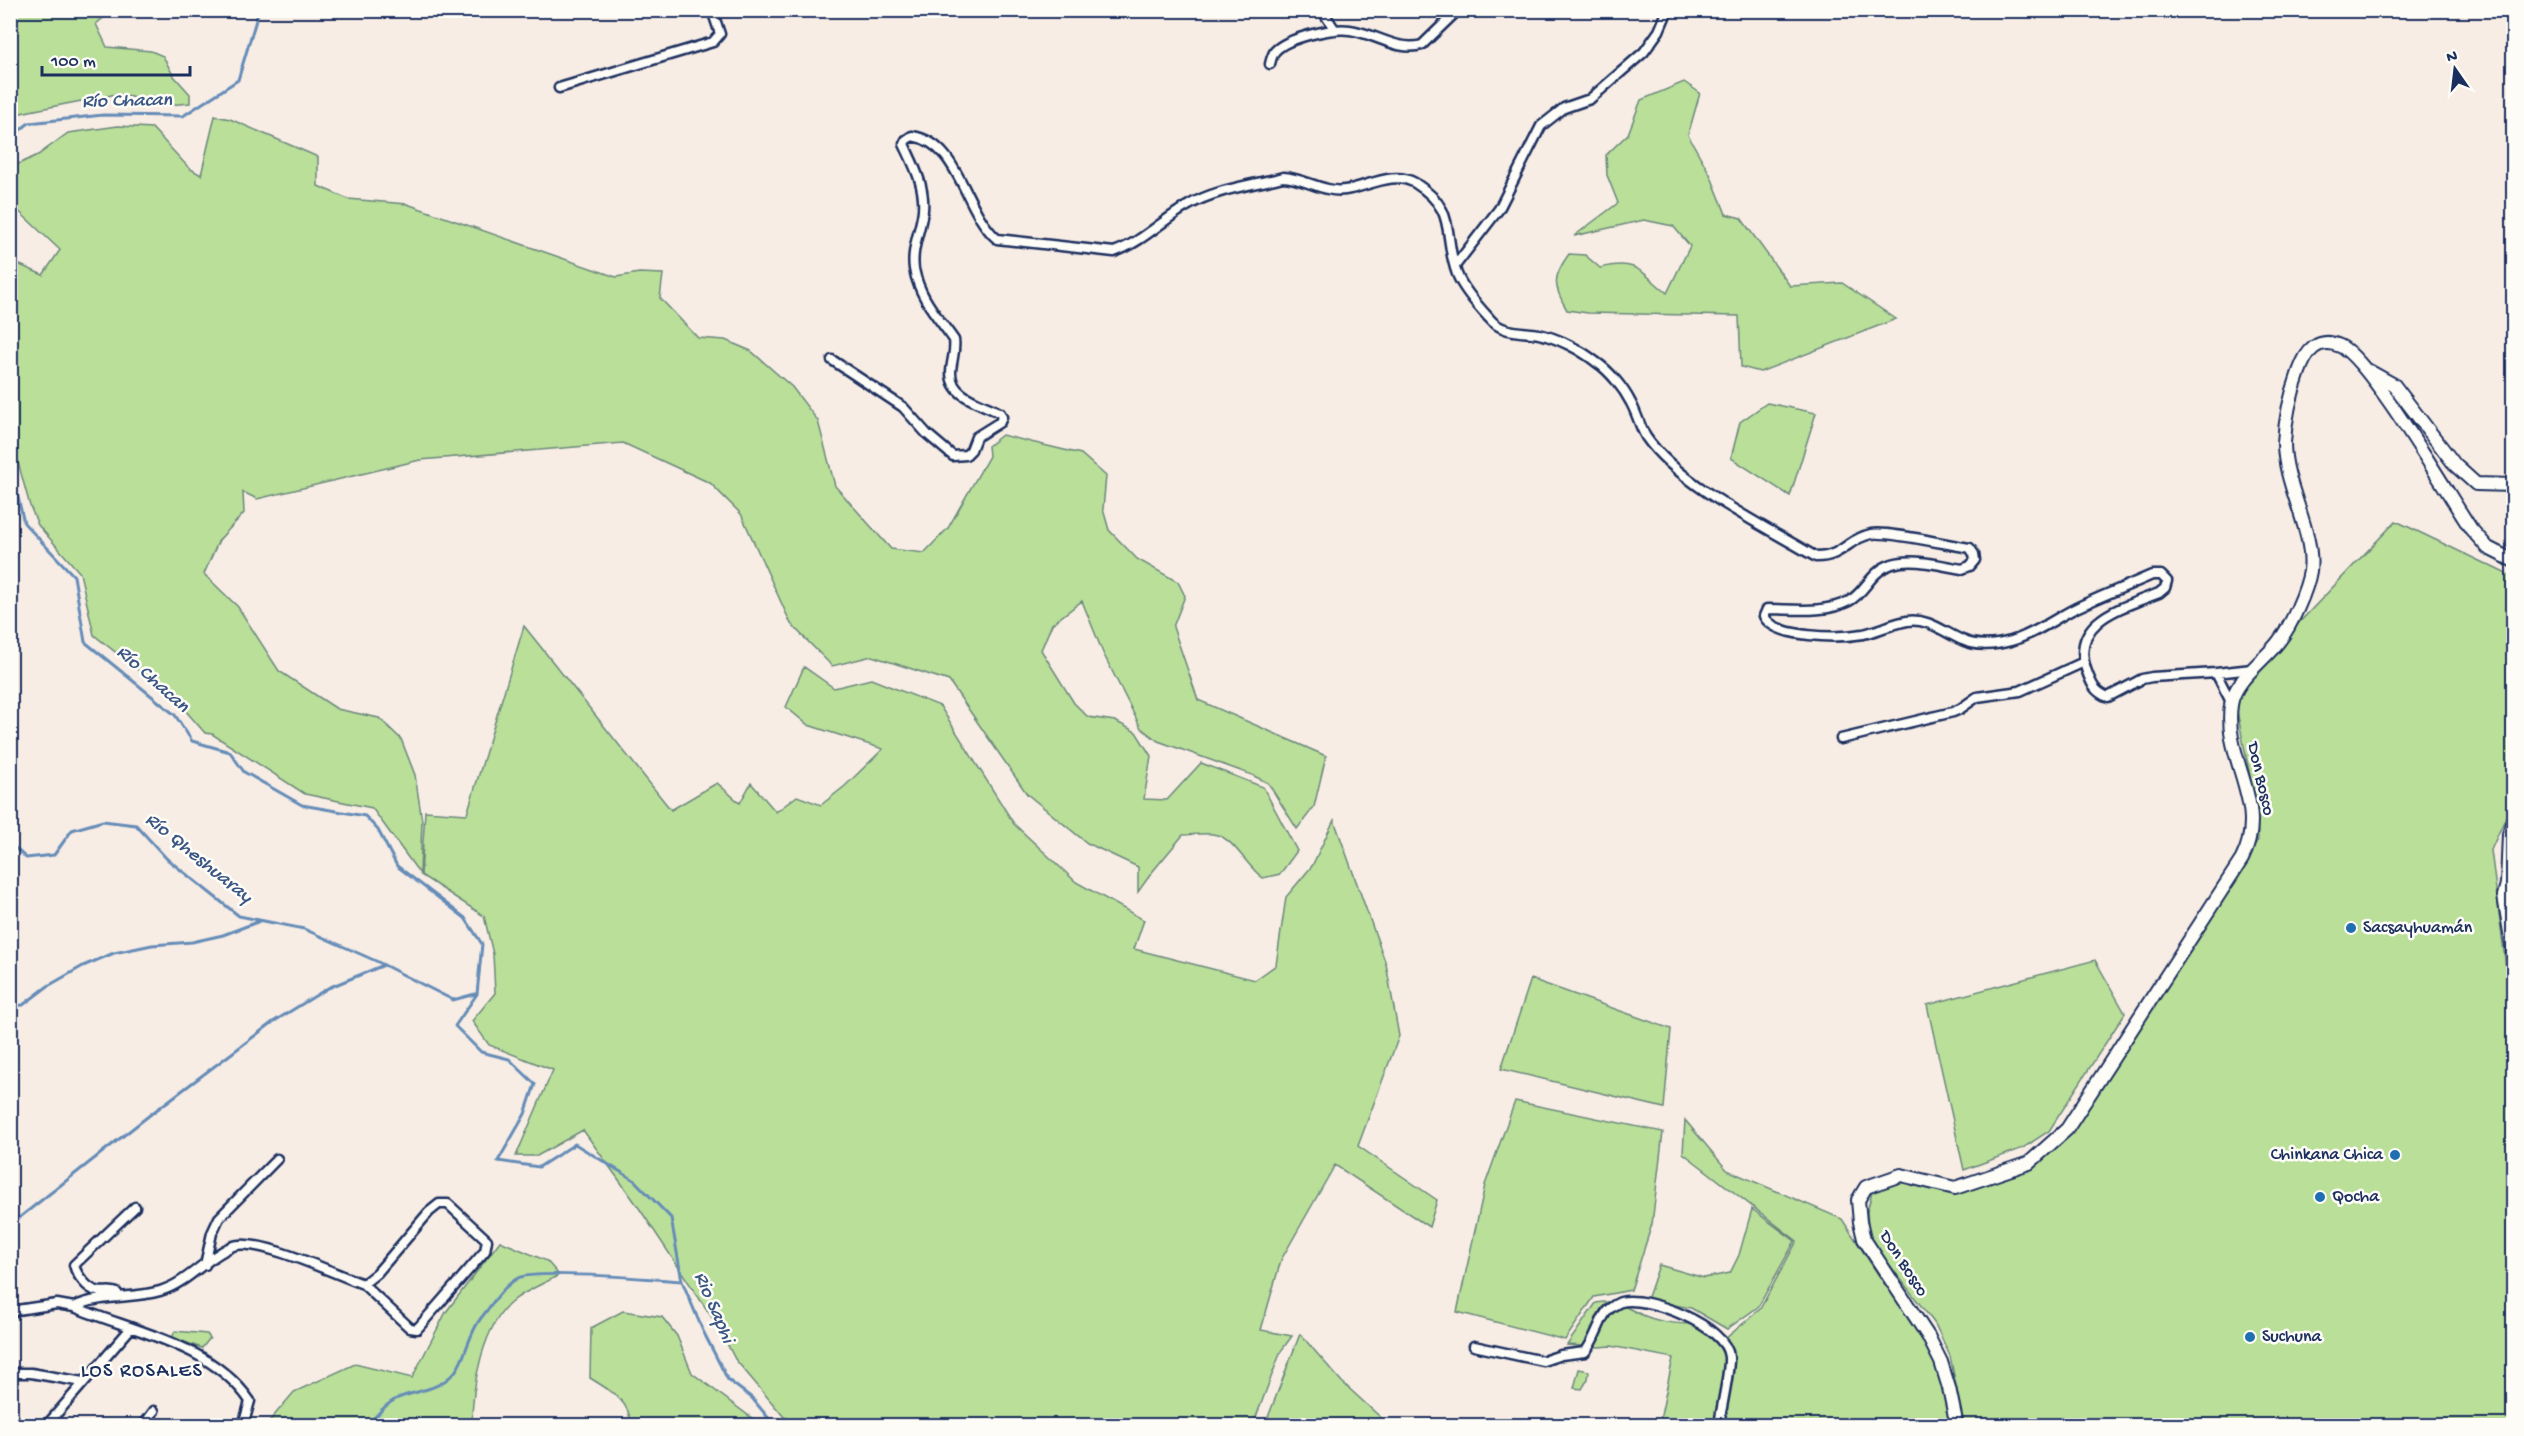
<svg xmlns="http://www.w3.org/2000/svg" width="2524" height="1436" font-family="'Gochi Hand',sans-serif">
	<rect width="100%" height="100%" fill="#f8ede4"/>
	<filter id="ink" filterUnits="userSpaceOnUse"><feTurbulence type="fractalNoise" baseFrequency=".0167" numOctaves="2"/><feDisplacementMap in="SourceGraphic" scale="12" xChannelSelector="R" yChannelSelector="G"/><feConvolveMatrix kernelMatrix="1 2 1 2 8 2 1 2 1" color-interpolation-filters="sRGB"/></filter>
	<g filter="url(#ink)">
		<path fill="#badf99" stroke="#6a877c" stroke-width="1.5" d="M11,10l101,1 -16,13 11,23 44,4 12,5 10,19 17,19v9l-22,2 -51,-11 -87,17 -13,3 -4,6 -3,-2z
			M1684,82l16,11 -12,42 22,39 16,40 15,4 49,68 52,-3 54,36 -136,53 -19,-5 -2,-51 -151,-3 -21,-3c-14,-24 -15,-33 2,-56l16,1 15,13c37,-9 40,3 67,25l23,-47 -17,-20 -29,-6 -70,16 44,-33 -11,-28 -1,-20 22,-21 13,-34z
			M215,116l15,3 88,38v29l30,13 59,5 209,73 23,-4 24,1 -3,24 38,40 27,2 26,11 41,36 26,34 17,65 56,63 33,4 24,-25 41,-72 -1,-10 14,-11 79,19 25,22 -3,33 6,21 28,29 41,23 7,14 -12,31 25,73 128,56 -12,51 -17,22 -29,-46 -16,-8 -94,-34 -17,-13 -38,-75 -21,-52 -30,23 -11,26 33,53 14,14 27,4 21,11 15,24 -7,43 23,1 34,-37 62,24 34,64 -17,23 -17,4c-15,-10 -29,-39 -46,-43 -9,-3 -24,0 -34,0l-30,36 -15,21v-25l-51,-24 -60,-49 -78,-113 -77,-25 -40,10 -41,-42 -50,-110 -31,-31 -87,-40 -203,17 -163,39 -14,-7 1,21 -25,27 -15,34 34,33 41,64 58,38 42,9 22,21 14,36 7,46 -2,53 -48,-66 -67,-14 -93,-60 -7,-1 -27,-31 -84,-67 -14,-62 -42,-48 -8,-19 -19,-69v-176l32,14 17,-25 -49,-46v-31l3,-7 24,-11 30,-22 50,-7 34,2 37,40 12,7z
			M1767,403l49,10 -26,83 -59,-38 9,-36z
			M2396,521l117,56v230l-4,3 -18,40 23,181 -1,394h-549l-14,-69 -15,-32 -66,-86 -2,-26 6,-24 49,-9 50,5 57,-20 39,-35 175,-263 15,-26 -1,-29 -21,-105 16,-34z
			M524,626l147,184 46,-27 23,20 11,-20 25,29 21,-16 24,9 24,-19 38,-37 -75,-24 -22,-18 18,-40 30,21 37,-9 69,27 74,118 62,58 68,38 -10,29 121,31 21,-15 10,-68 26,-31 22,-46 52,144 13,72 -41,110 79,54 -8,27 -94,-62 -54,95 -20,70 31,6 -11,15 -28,74 -445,1 -24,-9 -49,-58 -16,-31 -82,-123 -54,-75 -46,26h-21l37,-86 -64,-25 -17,-24 23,-28 -2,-39 -9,-38 -63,-41 4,-64 42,3z
			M2095,960l30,53 -76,118 -26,17 -59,22 -37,-165z
			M1531,979l140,50 -7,79 -163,-39z
			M1515,1101l148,31 -11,92 -21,66 -37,7 -29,43 -108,-28 28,-127z
			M1685,1120l42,50 115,49 41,63 31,40 27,49 14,54h-296l14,-67 -62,-12 -12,1 -32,-2 29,-42c24,-4 28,5 49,13 17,7 39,9 57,7l23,16 35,-30 37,-68 -114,-88z
			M1752,1209l43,32 -37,66 -31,22 -36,-21 -44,-8 12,-35 45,13 26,-5 9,-18z
			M500,1241l47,20 12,14c-14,8 -32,15 -45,25 -32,25 -42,87 -42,125h-206l28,-33 61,-28 57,14 34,-66z
			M623,1311l39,6 15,19 15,37 69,52h-130c-1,-25 -22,-35 -41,-47l1,-50z
			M175,1331l32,3 3,4 -8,10 -30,-10z
			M1300,1334l42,48 47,43h-124z
			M1579,1369l10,2 -1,8 -6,10 -8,-1z"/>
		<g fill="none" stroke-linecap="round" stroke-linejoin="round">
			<path stroke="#658cb8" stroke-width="3" d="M10,138l19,-15 74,-8 80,1 55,-36 21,-70
				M10,463l14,60 50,53 11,66 90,73 17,26 38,11 14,20 58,33 63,11 13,14 19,36 68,52 17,26 -5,50 -22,32 26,26 28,7 26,25 -10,30 -27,47 41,6 36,-23 59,36 37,38 11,63 21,50 25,49 24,18 23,28
				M10,843l16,15 28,-3 18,-25 31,-9 33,4 31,34 72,57 65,13 72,32 77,39 22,-6
				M10,1006l13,-1 25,-19 35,-20 31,-13 38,-8 40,-3 31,-7 37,-14
				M10,1225l141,-111 122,-92 55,-34 56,-23
				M368,1426c7,-10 19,-23 30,-28 19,-8 36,-6 54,-23 13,-12 16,-41 29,-57 10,-12 22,-32 37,-40 18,-9 137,1 164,3"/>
			<defs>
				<path id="street" d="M1322,10l13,20
					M1270,64c1,-4 2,-9 5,-13 12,-13 58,-24 75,-21 24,3 48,22 72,15l32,-31
					M559,88l154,-46 7,-8 -8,-24
					M1455,266l44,-57 42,-83 23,-18 26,-9 54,-47 15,-21 9,-21
					M832,360l71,47 24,27 26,22 13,-1 5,-5 5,-13 24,-15 2,-5 -2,-4c-17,-10 -49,-15 -49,-40 0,-11 5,-22 3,-33 -16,-23 -34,-41 -40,-71 -3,-21 7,-39 9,-59 2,-25 -9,-44 -19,-66l2,-4 6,-4c48,7 51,73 85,103l117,13c29,-10 49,-33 75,-47 27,-16 64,-20 94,-28 21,1 41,16 62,13 22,-3 49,-20 70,-7 44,28 27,51 42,91 6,15 21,32 32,44 13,16 32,13 50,16 19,4 42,16 57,28 14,9 28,27 35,41 6,11 9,24 15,34 33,48 120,90 170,120 27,0 31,-18 55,-23 17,-3 78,11 99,14l4,6 1,6 -5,6 -8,3c-25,-4 -63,-16 -84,3 -11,9 -16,22 -29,29 -25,13 -55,8 -82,8l-3,7c11,23 76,22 99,18 15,-3 28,-10 44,-13 22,-3 36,11 55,19 15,7 34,5 49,1 24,-7 43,-22 65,-33 25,-12 51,-22 76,-33h9l6,6 -2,7 -6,5c-34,14 -89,26 -73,76 5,14 8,23 22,28l34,-18 10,-2 64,-4 15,29
					M2216,673l36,-4
					M1841,739l112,-27 7,-3 17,-12 43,-6 64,-29
					M205,1265l7,-32 7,-15 58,-59
					M119,1297l-2,-4c-7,-3 -13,0 -20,-2 -10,-2 -21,-17 -23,-26l61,-58
					M74,1307c27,-13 58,-8 86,-16 28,-8 46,-34 73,-45 25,-9 102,28 130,38l14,-11 52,-61 10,-8h9l39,36 -2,11 -68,78 -7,-1 -47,-44
					M10,1313l7,-3 40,-6 17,3c61,25 137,37 176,94l-7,25
					M1474,1346l69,15 18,-6 24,-3c10,-11 16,-37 24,-43 3,-2 8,-6 12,-7 26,-7 106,24 108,55 1,15 -8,51 -10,69
					M10,1373h21l52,9
					M46,1426l85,-98
					M143,1426l11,-15"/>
				<path id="secondary" d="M2369,371l25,14 61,80 21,19 38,1
					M2514,817l-5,17 -2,50 -3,12 10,61
					M1957,1426l-8,-38 -8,-26 -13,-26 -64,-97 -4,-17 -2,-22 8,-13 35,-12 54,13 74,-25 38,-34 175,-270c28,-55 -19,-99 -11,-154 3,-25 34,-45 48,-64 12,-15 28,-51 31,-70 5,-39 -26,-85 -26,-128 1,-23 7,-49 15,-71 7,-20 18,-36 41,-26 29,12 109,150 131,183l17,19 26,13"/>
			</defs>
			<use href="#street" stroke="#1b2f5e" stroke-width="13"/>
			<use href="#secondary" stroke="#1b2f5e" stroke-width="16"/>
			<use href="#street" stroke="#fdfcf7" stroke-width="8"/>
			<use href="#secondary" stroke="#fdfcf7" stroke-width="12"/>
		</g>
	</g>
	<g fill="#1f6fb2" stroke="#fdfcf7" stroke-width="2">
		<circle cx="2351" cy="928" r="6"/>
		<circle cx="2395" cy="1155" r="6"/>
		<circle cx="2320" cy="1197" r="6"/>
		<circle cx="2250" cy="1337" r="6"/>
	</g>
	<g text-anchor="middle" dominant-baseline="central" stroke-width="5" stroke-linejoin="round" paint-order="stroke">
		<g font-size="18" fill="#1b2f5e" stroke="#fdfcf7">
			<text transform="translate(2260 779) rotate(77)">Don Bosco</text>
			<text transform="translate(1903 1264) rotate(57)">Don Bosco</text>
		</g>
		<g font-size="18" fill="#1b2f5e" stroke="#fdfcf7" text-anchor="start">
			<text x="2363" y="928">Sacsayhuamán</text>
			<text x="2383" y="1155" text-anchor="end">Chinkana Chica</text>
			<text x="2332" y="1197">Qocha</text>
			<text x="2262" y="1337">Suchuna</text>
		</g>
		<g font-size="20" font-style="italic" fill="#3a5684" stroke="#fdfcf7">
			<text transform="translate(127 102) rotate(-1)">Río Chacan</text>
			<text transform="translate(152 680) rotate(42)">Río Chacan</text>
			<text transform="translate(198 859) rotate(39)">Río Qheshuaray</text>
			<text transform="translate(713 1308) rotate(67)">Rio Saphi</text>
		</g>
		<g font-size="20" letter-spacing="1.5" fill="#1b2f5e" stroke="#fdfcf7">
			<text x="142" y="1372">LOS ROSALES</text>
		</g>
	</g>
	<rect width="2524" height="1436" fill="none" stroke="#fdfcf7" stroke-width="36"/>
	<rect x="18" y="18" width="2488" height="1400" fill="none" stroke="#1b2f5e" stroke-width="2" filter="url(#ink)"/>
	<g transform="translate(2455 69) rotate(346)" stroke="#fdfcf7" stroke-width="4.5" paint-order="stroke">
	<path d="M0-4.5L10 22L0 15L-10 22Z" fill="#1b2f5e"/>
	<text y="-9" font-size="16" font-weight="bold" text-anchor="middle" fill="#1b2f5e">N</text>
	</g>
	<path d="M42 66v9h148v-9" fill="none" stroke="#1b2f5e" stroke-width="3"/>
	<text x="51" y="66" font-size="18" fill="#1b2f5e" stroke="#fdfcf7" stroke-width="4.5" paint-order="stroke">100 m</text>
</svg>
